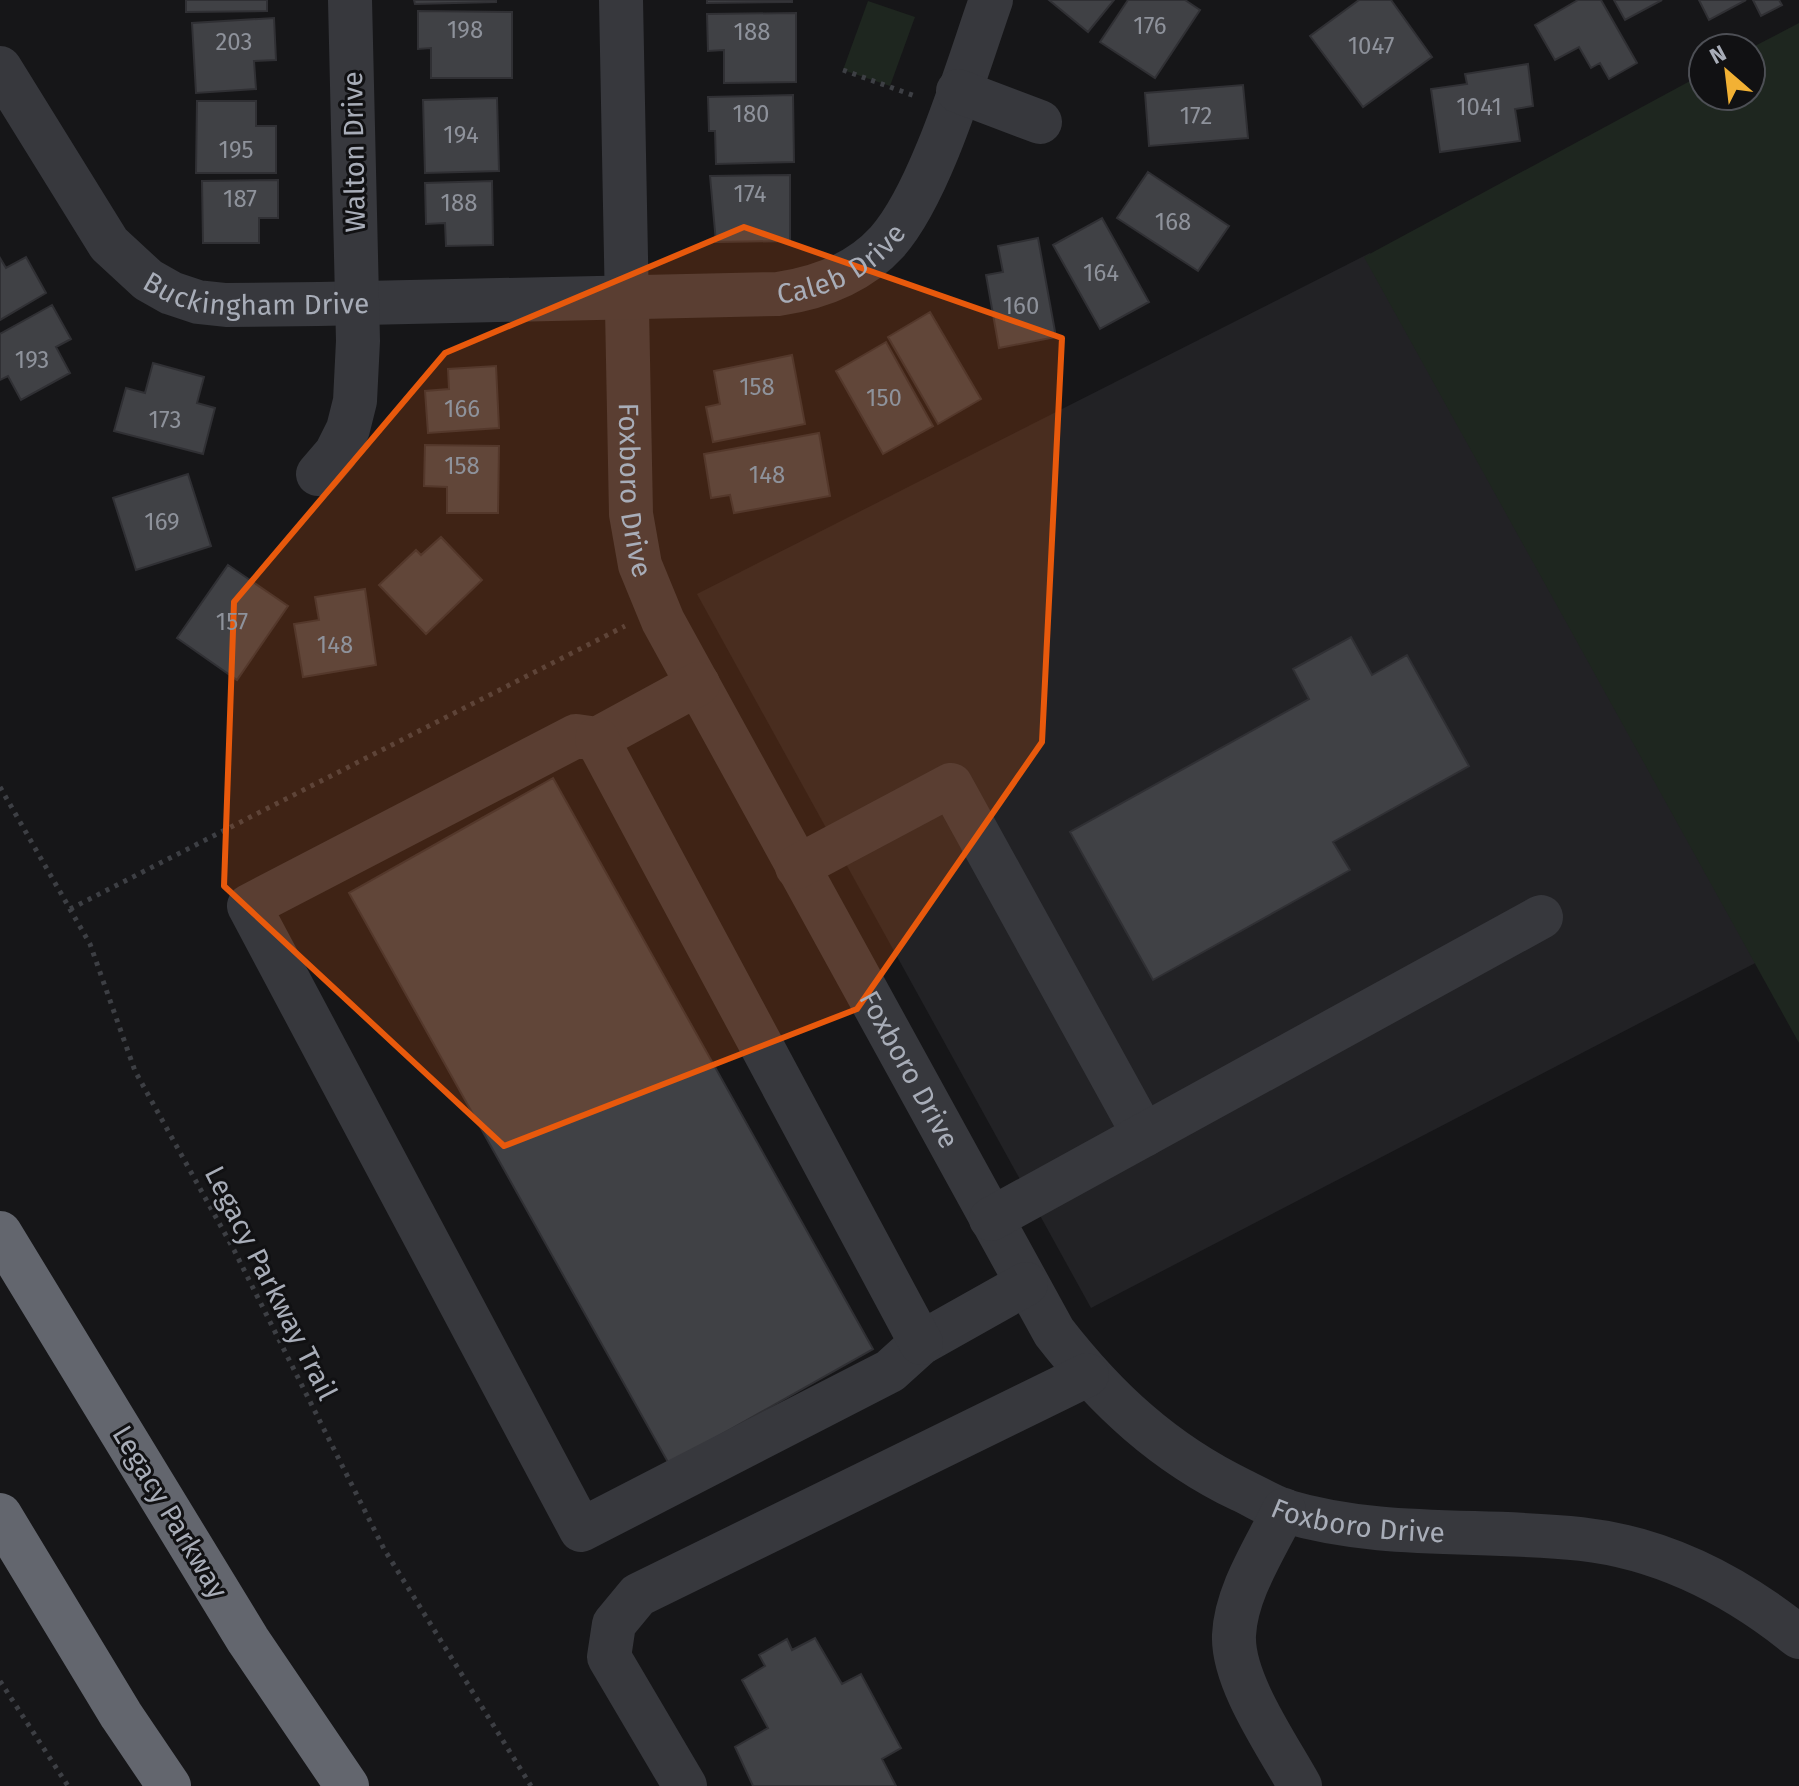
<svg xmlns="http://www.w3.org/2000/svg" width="1799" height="1786" font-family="'Fira Sans',sans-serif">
	<rect width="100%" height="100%" fill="#161618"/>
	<path fill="#222225" d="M1370,253l393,706 -672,349 -394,-714z"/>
	<path fill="#1e261f" d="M868,1l47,16 -25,69 -47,-16z
		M1799,23v1020l-435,-786 339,-183v22h48v-48z"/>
	<path fill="#404145" stroke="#303034" stroke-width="2" d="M186,0h81v11l-81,1z
		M414,0h82v2l-81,2z
		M707,0h85v2l-85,1z
		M1049,0h65l-26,32z
		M1128,0h57l15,10 -45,68 -55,-36z
		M1359,0h32l41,57 -69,50 -53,-71z
		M1578,0h23l36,63 -28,16 -9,-16 -9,5 -12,-21 -24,13 -20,-35z
		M1614,0h48l-37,20z
		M1699,0h47l-37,20z
		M1753,0h26l3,5 -21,11z
		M418,11l94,1v66h-81v-30l-13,1z
		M796,13v69l-72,1v-33l-16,1 -1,-37z
		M274,18l2,42 -22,1 2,28 -60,4 -4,-70z
		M1528,64l5,42 -18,3 5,32 -80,11 -9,-63 36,-5 -2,-10z
		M1243,85l5,53 -99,8 -4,-53z
		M793,95l1,67 -78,2 -1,-33h-6l-1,-34z
		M497,98l2,73 -74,2 -2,-73z
		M197,101h59v25h20v47h-80z
		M1148,172l81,54 -31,45 -81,-53z
		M790,175v66l-74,1 -6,-66z
		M278,180v38h-19v25h-56l-1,-62z
		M492,181l1,64 -47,1 -1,-23 -19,1 -1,-41z
		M1102,218l47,84 -49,27 -47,-84z
		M1038,238l18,99 -57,11 -13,-73 17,-3 -5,-26z
		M26,257l20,36 -46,27v-62l6,10z
		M52,305l19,34 -15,8 14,26 -49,27 -13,-24 -8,4v-46z
		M930,312l51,87 -43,25 -50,-87z
		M886,342l47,84 -50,28 -47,-83z
		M792,355l13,69 -92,18 -7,-35 14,-3 -6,-33z
		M153,363l51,14 -7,26 18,5 -12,46 -89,-23 12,-43 19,5z
		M496,366l3,62 -71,5 -3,-42 24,-2 -1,-20z
		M819,433l11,63 -96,17 -4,-18 -19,3 -7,-44z
		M425,445l74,1 -1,67h-51v-26l-23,-1z
		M188,474l23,72 -75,24 -23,-72z
		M441,537l41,43 -56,54 -47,-49 37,-35 5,5z
		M228,565l60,41 -51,74 -60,-42z
		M365,589l11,76 -73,12 -9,-53 25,-4 -4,-23z
		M1351,637l21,38 35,-20 62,111 -136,76 17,28 -197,110 -83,-148 239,-133 -16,-30z
		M553,778l320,571 -204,115 -320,-571z
		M815,1638l27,46 19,-10 40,74 -19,11 14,27h-143l-18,-39 33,-19 -26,-48 23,-14 -6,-11 28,-16 5,11z"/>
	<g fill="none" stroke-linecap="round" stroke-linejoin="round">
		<path stroke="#3d3f44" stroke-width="5" stroke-dasharray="4 6" stroke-linecap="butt" d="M843,70l72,26
			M0,787l90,157 45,127 99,179 150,299 147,237
			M70,909l555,-283
			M0,1681l68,105"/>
		<g stroke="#37383d" stroke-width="44">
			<path id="s1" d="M621,0l10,514 9,51 23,56 391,711c52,67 110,121 187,158 15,7 29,16 44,21 97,29 197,17 296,28 81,9 155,47 218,98"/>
			<path id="s2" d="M0,68l109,176 39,36 23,13 27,9 28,3 93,-1 459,-10c41,-6 80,-20 109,-52 44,-49 81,-177 104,-242"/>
			<path d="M958,91l82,31"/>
			<path d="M318,474l18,-21 12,-24 7,-28 3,-60 -8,-341"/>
			<path d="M698,684l-101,55 -21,-3 -327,170 332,624 309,-159 31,-28 105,-59"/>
			<path d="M597,739l324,604"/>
			<path d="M797,867l154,-82 193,350"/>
			<path d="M991,1219l550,-302"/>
			<path d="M1284,1510c-19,39 -48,82 -50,125 -2,46 44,111 66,151"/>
			<path d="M685,1786l-76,-129 5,-33 24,-29 449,-220"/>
		</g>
		<path stroke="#63666e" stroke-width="44" d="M0,1233l248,407 99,146
			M0,1515l121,200 48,71"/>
	</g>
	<path fill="#e8590c" fill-opacity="0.2" stroke="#e8590c" stroke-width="6" stroke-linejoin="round" d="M744,227l318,111 -20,404 -185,267 -353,137 -280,-260 10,-284 211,-249z"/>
	<g text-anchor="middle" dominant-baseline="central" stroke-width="6" stroke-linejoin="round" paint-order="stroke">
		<g font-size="24" fill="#8e929b">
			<text x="1150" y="26">176</text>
			<text x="465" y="30">198</text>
			<text x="752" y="32">188</text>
			<text x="234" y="42">203</text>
			<text x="1371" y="46">1047</text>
			<text x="1479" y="107">1041</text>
			<text x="751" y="114">180</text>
			<text x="1196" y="116">172</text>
			<text x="461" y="135">194</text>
			<text x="236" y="150">195</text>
			<text x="750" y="194">174</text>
			<text x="240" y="199">187</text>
			<text x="459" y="203">188</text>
			<text x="1173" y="222">168</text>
			<text x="1101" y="273">164</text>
			<text x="1021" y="306">160</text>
			<text x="32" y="360">193</text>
			<text x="757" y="387">158</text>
			<text x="884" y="398">150</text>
			<text x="462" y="409">166</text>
			<text x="165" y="420">173</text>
			<text x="462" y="466">158</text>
			<text x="767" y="475">148</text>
			<text x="162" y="522">169</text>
			<text x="232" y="622">157</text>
			<text x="335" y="645">148</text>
		</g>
		<g font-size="28" fill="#a8adb8" stroke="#111113">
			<text transform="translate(354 152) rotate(-91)">Walton Drive</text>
			<text stroke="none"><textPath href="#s2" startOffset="966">Caleb Drive</textPath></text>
			<text stroke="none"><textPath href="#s2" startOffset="372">Buckingham Drive</textPath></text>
			<text stroke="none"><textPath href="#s1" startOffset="490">Foxboro Drive</textPath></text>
			<text stroke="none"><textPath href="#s1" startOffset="1138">Foxboro Drive</textPath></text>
			<text transform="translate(271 1283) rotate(63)">Legacy Parkway Trail</text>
			<text transform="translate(170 1512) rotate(59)">Legacy Parkway</text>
			<text stroke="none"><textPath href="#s1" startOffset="1808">Foxboro Drive</textPath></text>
		</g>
	</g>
	<g transform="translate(1727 72) rotate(332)"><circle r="38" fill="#111113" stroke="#4d4f55" stroke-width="2"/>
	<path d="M0-6L14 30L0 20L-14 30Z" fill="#f2b134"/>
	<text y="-12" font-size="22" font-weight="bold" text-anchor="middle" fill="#a8adb8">N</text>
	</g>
</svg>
